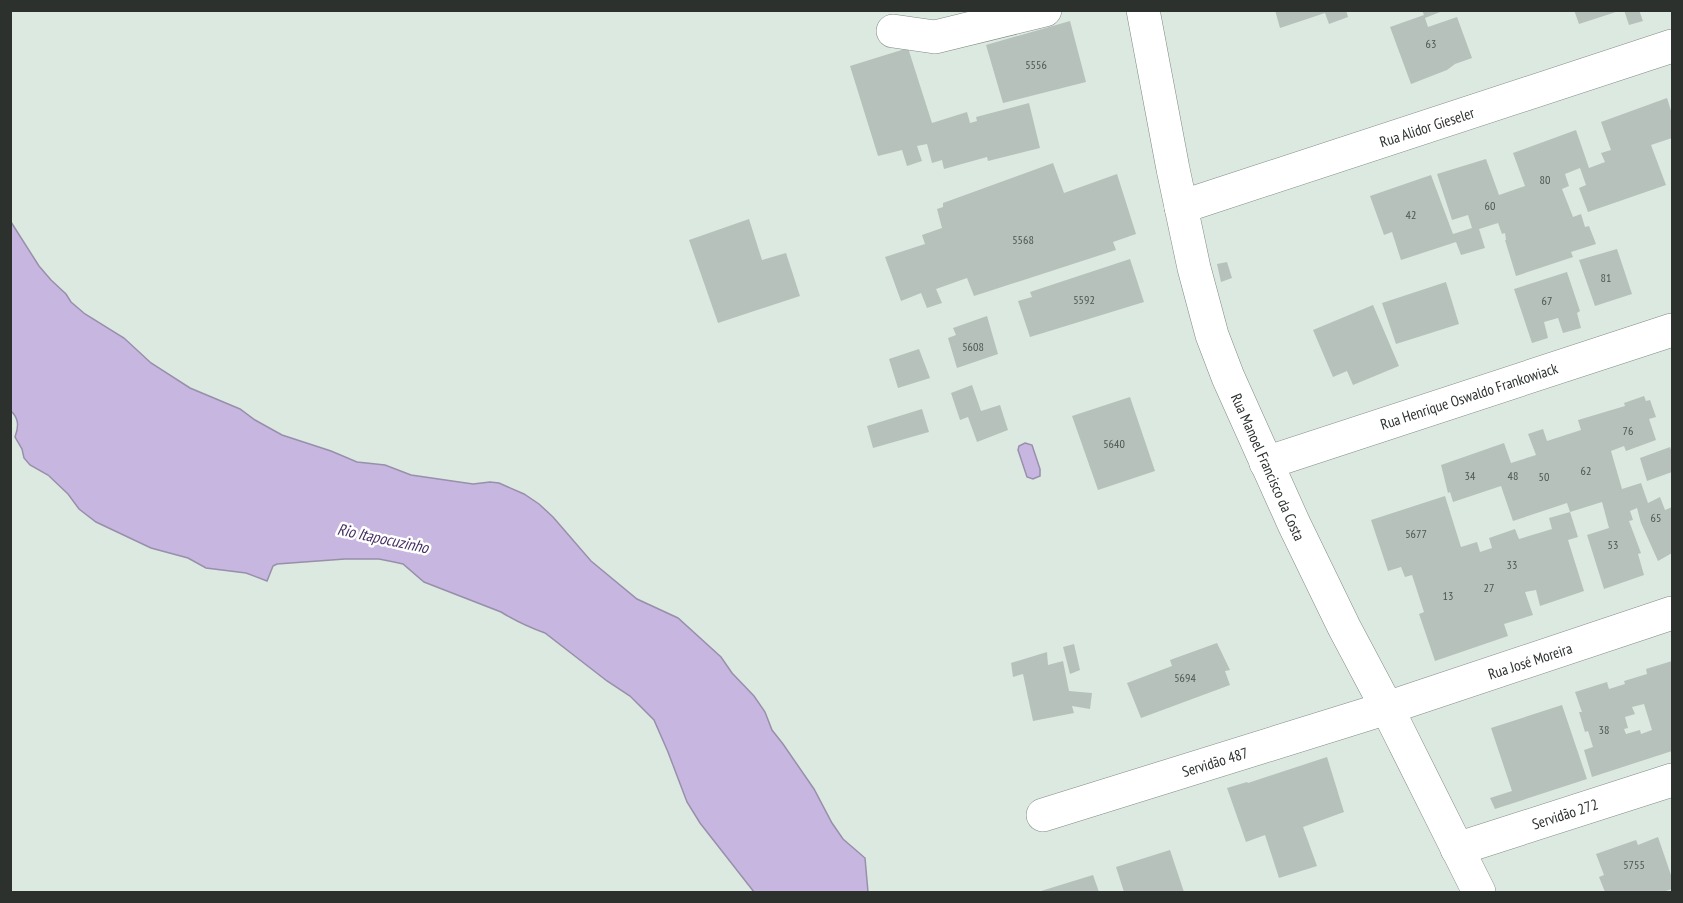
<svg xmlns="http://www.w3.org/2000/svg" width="1683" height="903" font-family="'PT Sans Narrow',sans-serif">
	<rect width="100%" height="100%" fill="#dce9e1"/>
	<path fill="#c7b7e0" stroke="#988fab" stroke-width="1.5" d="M11,222l28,44 12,14 15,14 5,8 14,12 39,24 27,25 39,25 50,21 15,11 27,15 49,16 26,11 28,3 26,10 62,9 17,-2 9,1 25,11 15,10 14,13 38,44 46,38 41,19 43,39 11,16 22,23 11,16 7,18 11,14 31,45 18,34 11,16 22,19 3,34h-114l-54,-69 -13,-21 -19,-50 -14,-32 -24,-24 -23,-15 -62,-48c-14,-5 -31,-13 -44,-21l-77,-30 -21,-18 -9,-2 -15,-3h-34l-68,5 -4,2 -6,15 -21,-8 -40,-5 -18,-10 -37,-10 -55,-26 -17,-13 -11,-15 -20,-19 -18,-10 -6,-7 -2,-9 -7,-12c4,-11 4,-19 -5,-27z
		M1025,443l7,2 8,24v7l-7,3 -6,-2 -9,-27 1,-4z"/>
	<path fill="#b5c1ba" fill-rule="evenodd" d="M1275,10h71l2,7 -19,7 -4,-11 -45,15z
		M1422,10h23l-20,8 3,9 29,-10 15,41 -17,6 -8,6 -36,14 -21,-57 34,-12z
		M1574,10h45v1l-40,13z
		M1624,10h15l4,11 -14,4z
		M1070,21l16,61 -83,21 -17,-58z
		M908,48l24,75 35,-11 3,11 7,-2 -1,-4 53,-14 11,45 -52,13 -1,-4 -43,12 -2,-9 -10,3 -5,-19 -10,2 5,15 -15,5 -5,-16 -24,6 -28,-90z
		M1667,98l5,16v24l-21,7 15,40 -78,27 -9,-24 7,-3 -6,-17 -15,6 4,12 -7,3 11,28 8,-3 4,13 4,-1 7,18 -25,8 2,5 -57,19 -11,-36h1l-1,-7 -3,1 -4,-11 -19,6 6,19 -24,7 -5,-13 -55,18 -9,-28 -8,3 -14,-39 61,-21 22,59 19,-6 -4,-13 -16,5 -15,-46 49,-15 13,36 26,-9 -12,-33 63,-23 13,38 16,-6 -4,-9 10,-3 -10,-28z
		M1053,163l11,30 53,-19 19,60 -23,8 3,8 -142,46 -7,-18 -31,11 6,14 -15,5 -6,-15 -20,8 -16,-44 40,-13 -3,-9 20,-7 -5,-19 6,-2v-4z
		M749,219l13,41 24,-7 14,43 -82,27 -29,-83z
		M1617,249l15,45 -37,12 -16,-46z
		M1130,259l14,43 -114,35 -12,-36 14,-4 -2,-5z
		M1227,262l5,16 -11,4 -4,-18z
		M1567,272l13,39 -3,2 4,15 -18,5 -5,-15 -14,4 4,16 -16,5 -18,-54z
		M1446,282l13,42 -63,20 -14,-41z
		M1373,305l26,61 -46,19 -6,-14 -14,6 -20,-47z
		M987,316l11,38 -41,14 -9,-30 8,-3 -3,-7z
		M919,349l11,29 -32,10 -9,-29z
		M972,385l9,26 19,-6 8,25 -31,12 -9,-25 -8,3 -9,-27z
		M1644,396l2,5 4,-1 6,17 -7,2 7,21 -30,11 -2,-5 -13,5 11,38 19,-6 7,20 12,-6 5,13 7,-3v46l-14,8 -17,-38 -4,-15 -7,3 3,9 -4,1 12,32 -3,1 6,21 -40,14 -17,-54 22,-7 -7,-26 -32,10 8,25 -10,3 16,51 -44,15 -4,-16 -11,2 8,23 -29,9 4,12 -73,25 -16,-47 5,-2 -12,-37 -7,2 -4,-10 -13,4 -17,-51 74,-24 16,51 16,-5 3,10 12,-4 -3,-10 26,-9 4,10 33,-10 -3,-11 21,-6 -3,-9 -54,18 -12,-35 -48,16 -3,-10 -2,1 -7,-28 63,-22 7,20 25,-8 -8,-21 15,-5 4,12 34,-11 -3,-10 47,-14 -1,-3z
		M1130,397l25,74 -57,19 -26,-74z
		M922,409l7,23 -56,16 -6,-22z
		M1670,447l2,6v19l-25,9 -7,-23z
		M1217,643l13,27 -5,1 5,14 -89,33 -14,-35 45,-17 -2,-6z
		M1074,644l6,26 -10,4 -7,-27z
		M1047,652l1,13 15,-4 6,30 23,2 -2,16 -18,-3 2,7 -41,8 -10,-47 -10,3 -2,-14z
		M1672,661v90l-80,26 -8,-27 9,-3 -5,-16 -3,1 -6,-20h3l-7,-20 32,-10 2,7 16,-5 -1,-3 23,-7 -1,-5zM1644,704l8,26 -11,4 -1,-4 -14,4 -2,-5 4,-1 -3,-11 10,-3 -3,-7z
		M1562,705l25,74 -92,30 -5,-11 22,-7 -21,-63z
		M1327,757l17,55 -41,15 14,39 -38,12 -14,-43 -19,7 -19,-54 20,-6 1,1z
		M1658,837l14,41v11l-9,3h-58l-6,-15 5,-2 -8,-21 40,-14 2,5z
		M1170,850l14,42h-60l-8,-25z
		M1093,875l6,17h-58v-1z"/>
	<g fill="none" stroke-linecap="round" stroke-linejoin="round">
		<defs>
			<path id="minor" d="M893,31l42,6 110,-27
				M1181,207l491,-161
				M1266,463l406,-133
				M1043,815l344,-107 285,-95
				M1457,849l215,-69"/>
			<path id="secondary" d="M1143,10l30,159 21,99 18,67 16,42 66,147 50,103 43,81 92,184"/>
		</defs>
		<use href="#minor" stroke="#7f8b84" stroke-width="34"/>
		<use href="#secondary" stroke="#7f8b84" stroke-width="34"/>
		<use href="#minor" stroke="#fff" stroke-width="33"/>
		<use href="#secondary" stroke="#fff" stroke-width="33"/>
	</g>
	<g text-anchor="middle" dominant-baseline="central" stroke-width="5" stroke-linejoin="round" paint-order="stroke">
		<g font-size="12" fill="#4e5551">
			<text x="1431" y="43">63</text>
			<text x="1036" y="64">5556</text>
			<text x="1545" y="179">80</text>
			<text x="1490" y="205">60</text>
			<text x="1411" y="214">42</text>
			<text x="1023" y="239">5568</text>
			<text x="1606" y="277">81</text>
			<text x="1084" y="299">5592</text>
			<text x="1547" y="300">67</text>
			<text x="973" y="346">5608</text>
			<text x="1628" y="430">76</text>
			<text x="1114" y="443">5640</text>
			<text x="1586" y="470">62</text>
			<text x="1470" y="475">34</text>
			<text x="1513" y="475">48</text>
			<text x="1544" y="476">50</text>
			<text x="1656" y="517">65</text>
			<text x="1416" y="533">5677</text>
			<text x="1613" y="544">53</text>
			<text x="1512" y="564">33</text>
			<text x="1489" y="587">27</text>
			<text x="1448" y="595">13</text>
			<text x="1185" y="677">5694</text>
			<text x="1604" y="729">38</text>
			<text x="1634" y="864">5755</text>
		</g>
		<g font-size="15" fill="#2c312e" stroke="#fff">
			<text transform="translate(1427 127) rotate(-18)">Rua Alidor Gieseler</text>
			<text transform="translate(1469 396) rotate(-18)">Rua Henrique Oswaldo Frankowiack</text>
			<text transform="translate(1268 467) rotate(66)">Rua Manoel Francisco da Costa</text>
			<text transform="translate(1530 661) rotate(-18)">Rua José Moreira</text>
			<text transform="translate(1215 762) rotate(-17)">Servidão 487</text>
			<text transform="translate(1565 814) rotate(-18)">Servidão 272</text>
		</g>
		<g font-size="16" font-style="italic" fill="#452f62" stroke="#fff">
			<text transform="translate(383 538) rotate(12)">Rio Itapocuzinho</text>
		</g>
	</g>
	<rect width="1683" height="903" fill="none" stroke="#2c312e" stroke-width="24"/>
</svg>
